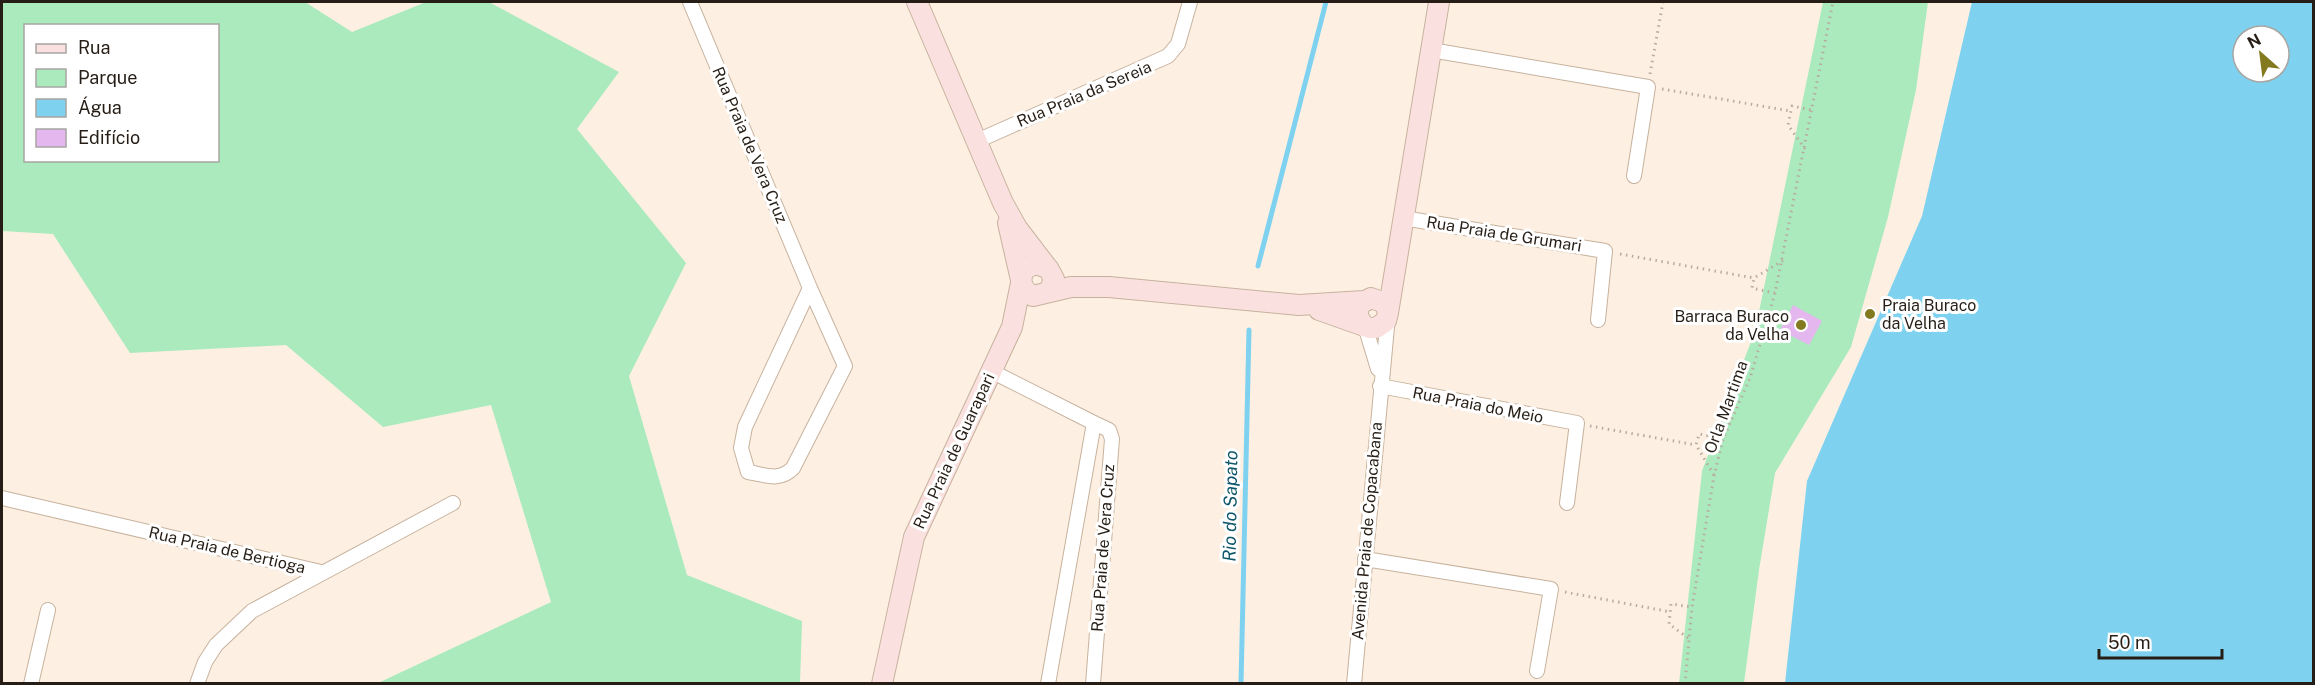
<svg xmlns="http://www.w3.org/2000/svg" width="2315" height="685" font-family="'Public Sans',sans-serif">
	<rect width="100%" height="100%" fill="#fdf0e3"/>
	<path fill="#aaeabc" fill-rule="evenodd" d="M2,2h303l47,30 74,-30h63l130,70 -42,57 109,134 -57,113 58,199 115,46 -2,62h-422l173,-81 -60,-197 -108,22 -97,-82 -156,8 -77,-119 -51,-3zM26,26h192v134h-192z
		M1823,2h105l-12,88 -28,127 -37,130 -76,126 -16,97 -15,113 -65,1 23,-213 53,-140z"/>
	<path fill="#7ed2ef" fill-rule="evenodd" d="M1972,2h341v681h-528l22,-202 115,-265zM2243,36h36v36h-36z"/>
	<g fill="none" stroke-linecap="round" stroke-linejoin="round">
		<path stroke="#7ed2ef" stroke-width="5" d="M1258,266l68,-264
			M1241,684l8,-354"/>
	</g>
	<path fill="#e5b7ef" d="M1793,305l29,16 -13,24 -29,-15z"/>
	<g fill="none" stroke-linecap="round" stroke-linejoin="round">
		<defs>
			<path id="street" d="M690,2l120,286 -65,139 -4,21 7,24c18,3 31,10 45,-4l52,-102 -35,-78
				M1431,50l217,37 -14,89
				M977,141l191,-85 10,-12 12,-42
				M1403,218l202,33 -7,69
				M1365,326l13,43
				M991,371l103,52 -46,261
				M1380,386l197,37 -10,80
				M2,498l319,74
				M1365,559l186,30 -14,82
				M31,684l17,-74
				M197,684l8,-22 11,-17 36,-34 201,-108
				M1093,684l19,-245 -3,-9 -15,-7
				M1354,684l34,-368"/>
			<path id="secondary" d="M917,2l86,201 14,25 29,38
				M1008,223l13,57
				M1049,292l5,-13 -6,-11 -13,-4 -10,5c-7,11 -3,21 8,27l38,-9h38l190,18 65,-4
				M1319,310l51,18h6l10,-7 2,-8 -3,-10 -14,-5 -11,6 -3,11 6,10
				M1388,313l51,-311
				M882,684l32,-147 98,-210 9,-44"/>
		</defs>
		<use href="#street" stroke="#c7b29d" stroke-width="16"/>
		<use href="#secondary" stroke="#c7b29d" stroke-width="22"/>
		<path stroke="#b8aca1" stroke-width="3" stroke-dasharray="1.5 4.5" stroke-linecap="butt" d="M1650,74l13,-72
			M1662,89l129,22
			M1805,149l-17,-24 4,-19 20,4
			M1620,254l134,24
			M1775,293l-23,-5 2,-10 30,-18
			M1590,426l106,19
			M1714,475l-18,-30 3,-11 24,5
			M1565,592l106,20
			M1688,638l-19,-14 2,-20 21,3
			M1685,684l7,-77 22,-131 9,-37 27,-61 25,-85 58,-291"/>
		<use href="#street" stroke="#fff" stroke-width="14"/>
		<use href="#secondary" stroke="#fae1e0" stroke-width="20"/>
	</g>
	<g fill="#83791e" stroke="#fff" stroke-width="2">
		<circle cx="1870" cy="314" r="6"/>
		<circle cx="1801" cy="325" r="6"/>
	</g>
	<g text-anchor="middle" dominant-baseline="central" stroke-width="6" stroke-linejoin="round" paint-order="stroke">
		<g font-size="16" fill="#261e16" stroke="#fff">
			<text transform="translate(1084 94) rotate(-23)">Rua Praia da Sereia</text>
			<text transform="translate(750 145) rotate(67)">Rua Praia de Vera Cruz</text>
			<text transform="translate(1504 234) rotate(9)">Rua Praia de Grumari</text>
			<text transform="translate(1478 405) rotate(11)">Rua Praia do Meio</text>
			<text transform="translate(1726 407) rotate(-70)">Orla Martima</text>
			<text transform="translate(954 451) rotate(-65)">Rua Praia de Guarapari</text>
			<text transform="translate(1367 531) rotate(-85)">Avenida Praia de Copacabana</text>
			<text transform="translate(1103 548) rotate(-86)">Rua Praia de Vera Cruz</text>
			<text transform="translate(227 550) rotate(13)">Rua Praia de Bertioga</text>
		</g>
		<g font-size="16" fill="#261e16" stroke="#fff" text-anchor="start">
			<text x="1882" y="305">Praia Buraco<tspan x="1882" dy="18">da Velha</tspan></text>
			<text x="1789" y="316" text-anchor="end">Barraca Buraco<tspan x="1789" dy="18">da Velha</tspan></text>
		</g>
		<g font-size="18" font-style="italic" fill="#0e566a" stroke="#fff">
			<text transform="translate(1230 506) rotate(-89)">Rio do Sapato</text>
		</g>
	</g>
	<rect width="2315" height="685" fill="none" stroke="#261e16" stroke-width="6"/>
	<rect x="24" y="24" width="195" height="138" fill="#ffffff" stroke="#a8a5a2" stroke-width="1.5"/>
	<rect x="36" y="44" width="30" height="9" fill="#fae1e0" stroke="#a8a5a2" stroke-width="1.5"/>
	<text x="78" y="54" font-size="18" fill="#261e16">Rua</text>
	<rect x="36" y="69" width="30" height="18" fill="#aaeabc" stroke="#a8a5a2" stroke-width="1.5"/>
	<text x="78" y="84" font-size="18" fill="#261e16">Parque</text>
	<rect x="36" y="99" width="30" height="18" fill="#7ed2ef" stroke="#a8a5a2" stroke-width="1.5"/>
	<text x="78" y="114" font-size="18" fill="#261e16">Água</text>
	<rect x="36" y="129" width="30" height="18" fill="#e5b7ef" stroke="#a8a5a2" stroke-width="1.5"/>
	<text x="78" y="144" font-size="18" fill="#261e16">Edifício</text>
	<g transform="translate(2261 54) rotate(332)"><circle r="28" fill="#ffffff" stroke="#a8a5a2" stroke-width="1.5"/>
	<path d="M0-4.5L10 22L0 15L-10 22Z" fill="#83791e"/>
	<text y="-9" font-size="16" font-weight="bold" text-anchor="middle" fill="#261e16">N</text>
	</g>
	<path d="M2099 649v9h123v-9" fill="none" stroke="#261e16" stroke-width="3"/>
	<text x="2108" y="649" font-size="18" fill="#261e16" stroke="#ffffff" stroke-width="4.5" paint-order="stroke">50 m</text>
</svg>
